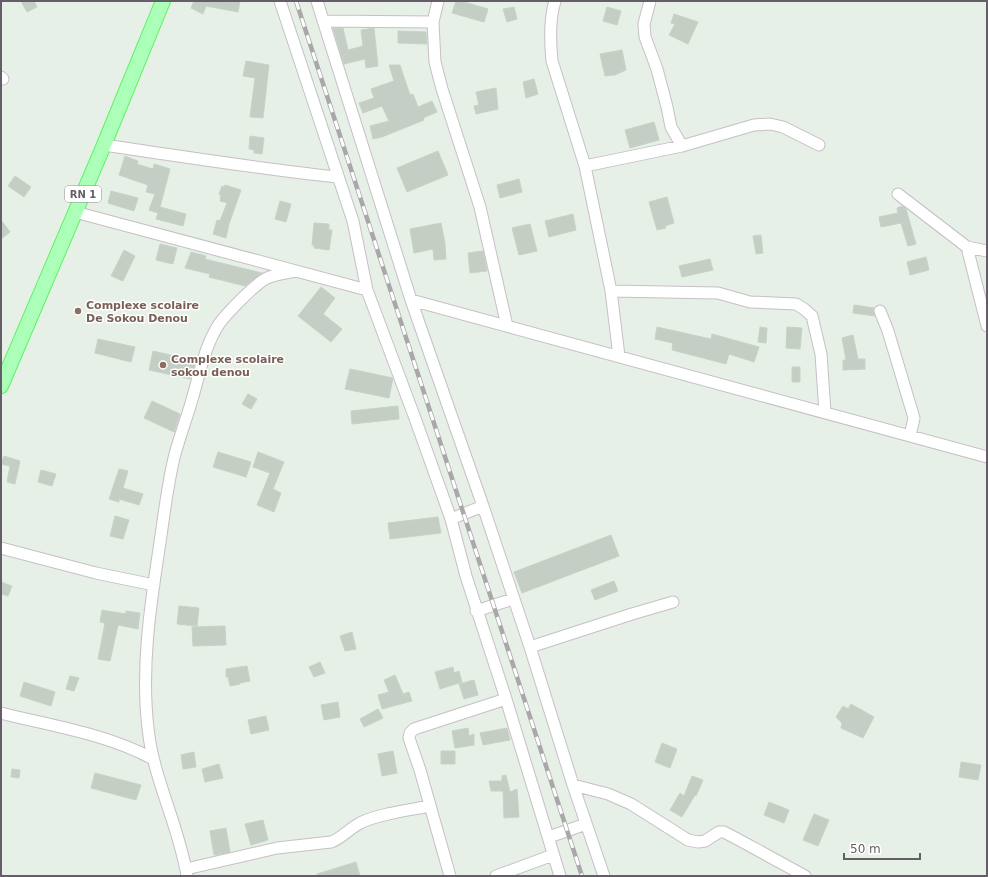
<svg xmlns="http://www.w3.org/2000/svg" width="988" height="877" font-family="'DejaVu Sans',sans-serif">
	<rect width="100%" height="100%" fill="#e6f0e7"/>
	<path fill="#c4cec4" stroke="#c4d5c4" d="M21,1h13l3,6 -10,5z
		M194,1h46l-2,11 -32,-6 -3,8 -12,-6z
		M456,1h5l27,8 -4,13 -32,-9z
		M514,7l3,12 -10,3 -4,-13z
		M607,7l14,4 -4,14 -14,-4z
		M674,14l24,8 -10,22 -19,-9 6,-11 -4,-1z
		M333,28h10l5,22 15,-4 -2,-16 13,-2 4,38 -12,2 -1,-9 -21,5z
		M398,31l28,1 1,12 -29,-1z
		M622,50l4,20 -11,5 -10,1 -5,-22z
		M246,61l23,4 -6,53 -13,-1 5,-39 -12,-2z
		M389,65h11l10,30 3,-1 5,13 14,-6 5,11 -14,6 1,2 -42,17 -9,2 -3,-13 19,-5 -7,-15 -19,7 -4,-10 15,-5 -3,-9 23,-8z
		M534,79l4,15 -12,4 -3,-16z
		M496,88l2,21 -22,5 -2,-8 5,-1 -3,-13z
		M654,122l5,18 -29,8 -5,-18z
		M250,136l14,2 -2,16 -8,-1v-3l-5,-1z
		M438,151l10,24 -41,17 -10,-24z
		M125,156l13,5 -1,3 16,5 1,-5 16,5 -10,38 26,7 -3,12 -27,-7 2,-6 -9,-3 6,-16 -9,-2 2,-7 -29,-10z
		M15,176l16,11 -7,10 -16,-11z
		M519,179l3,13 -22,6 -3,-13z
		M225,185l16,5 -12,34 -3,14 -13,-4 4,-14 3,1 7,-18 -7,-2 1,-6 -2,-1 3,-8 2,1z
		M111,191l27,7 -4,13 -26,-8z
		M667,197l7,26 -9,3 1,2 -9,2 -8,-28z
		M280,201l11,3 -5,18 -11,-3z
		M902,206l4,3 10,35 -8,2 -7,-23 -20,4 -2,-10 19,-4 -1,-5z
		M573,214l3,16 -27,7 -4,-16z
		M1,220l9,12 -9,7z
		M314,223l15,1v6h3l-3,20 -15,-2v-3h-2z
		M441,223l4,20 1,16 -12,1 -1,-11 -19,4 -4,-24z
		M530,224l7,27 -18,4 -7,-27z
		M761,235l2,18 -7,1 -3,-18z
		M160,244l17,4 -4,16 -17,-4z
		M124,250l11,6 -12,25 -12,-5z
		M483,251l4,20 -17,2 -2,-20z
		M191,252l15,4 -1,3 57,14 -17,13 -36,-9 1,-3 -25,-6z
		M926,257l3,13 -19,5 -3,-13z
		M710,259l3,11 -31,7 -3,-11z
		M321,287l14,11 -12,16 19,15 -11,13 -33,-26z
		M854,305l20,3 -1,2 2,6 -22,-3z
		M657,327l54,12 1,-5 47,13 -5,15 -25,-8 -3,10 -54,-14 1,-7 -18,-4z
		M760,327l7,1 -1,15 -8,-1z
		M787,327l15,1 -2,21 -14,-1z
		M853,335l5,24h7v10l-22,1v-10h3l-4,-22z
		M98,339l37,8 -4,15 -36,-9z
		M153,351l43,10 -6,18 -41,-9z
		M792,367h8v15h-8z
		M350,369l43,9 -4,20 -44,-9z
		M248,394l9,5 -6,10 -9,-5z
		M152,401l28,13 -6,18 -30,-14z
		M398,406l1,13 -47,5 -1,-13z
		M218,452l33,10 -5,15 -33,-10z
		M258,452l26,10 -11,27 8,4 -7,19 -17,-7 13,-32 -17,-6z
		M4,456l16,5 -5,23 -8,-2 3,-16 -9,-2z
		M119,469l9,2 -5,17 20,6 -4,11 -20,-6v3l-10,-3z
		M41,470l15,4 -4,12 -14,-4z
		M115,516l14,4 -6,19 -13,-3z
		M438,517l3,16 -51,6 -2,-16z
		M611,535l8,21 -97,37 -8,-21z
		M614,581l4,10 -23,9 -4,-10z
		M1,582l11,4 -4,10 -7,-2z
		M179,606l20,2 -2,18 -20,-2z
		M102,610l24,4v-3l14,2 -2,16 -20,-4 -8,36 -12,-2 7,-36 -5,-1z
		M225,626l1,19 -33,1 -1,-19z
		M352,632l4,17 -11,2 -5,-15z
		M320,662l5,11 -11,4 -5,-10z
		M247,666l3,15 -10,2v1l-10,2 -2,-9h-2v-8z
		M453,667l1,6 5,-2 3,11 -22,7 -5,-17z
		M395,675l8,19 6,-2 3,9 -30,8 -4,-14 11,-3 -5,-12z
		M70,676l9,2 -5,13 -8,-2z
		M474,680l4,15 -14,4 -5,-15z
		M24,682l31,10 -4,14 -31,-10z
		M338,702l2,15 -16,3 -3,-15z
		M851,704l23,13 -11,21 -22,-10 1,-5 -6,-6 7,-11 5,3z
		M378,709l5,9 -19,9 -4,-8z
		M266,716l3,14 -18,4 -3,-14z
		M468,728l1,8 5,-2v11l-19,3 -3,-17z
		M507,728l3,12 -27,5 -3,-12z
		M662,743l15,6 -7,19 -15,-6z
		M393,751l4,22 -15,3 -4,-22z
		M441,751h14v13h-14z
		M194,752l2,15 -13,2 -2,-14z
		M961,762l20,3 -3,15 -19,-3z
		M219,764l4,14 -18,4 -3,-13z
		M12,769l8,1 -1,8 -8,-1z
		M95,773l46,12 -5,15 -45,-12z
		M506,775l4,17 7,-3 2,28 -15,1 -1,-27h-12l-2,-10h12l1,-1v-4z
		M692,776l11,4 -7,16 -1,-1 -13,22 -12,-7 10,-17 4,3z
		M769,802l20,8 -5,13 -20,-8z
		M814,814l15,6 -11,26 -15,-6z
		M263,820l5,20 -17,5 -6,-21z
		M226,828l4,24 -16,3 -4,-24z
		M356,862l4,14h-43v-2z"/>
	<g fill="none" stroke-linecap="round" stroke-linejoin="round">
		<defs>
			<path id="minor" d="M280,1l73,220 14,69 49,131 35,98 15,57 40,123 54,177
				M317,1l94,299 72,206 47,141 43,138 31,91
				M438,1l-5,21 2,40 7,27 38,118 27,119
				M555,1c-6,19 -5,40 -3,60l33,105 26,125 8,65
				M650,1l-6,23 1,13 12,32 10,38 4,20 11,19
				M323,21l110,1
				M1,77l2,2
				M103,145c78,11 156,24 234,32
				M585,166l97,-20 72,-21 16,-1 13,3 36,18
				M898,194l69,53 20,79
				M75,212l292,78
				M967,247l20,4
				M611,291l107,2 32,9 46,2 8,5 8,7 9,38 4,58
				M411,300l576,157
				M880,311l8,20 26,87 -4,18
				M451,519l32,-13
				M1,548l95,25 58,12
				M476,611l37,-12
				M530,647l102,-33 41,-12
				M1,713c51,13 106,21 152,46
				M573,785l35,9 23,10 57,36 10,2 7,-1 14,-9h5l17,9 64,35
				M549,837l37,-13
				M186,869l91,-21 54,-6c11,-4 18,-13 29,-19 18,-9 49,-13 70,-17
				M187,876c-8,-51 -34,-97 -39,-148 -7,-60 2,-120 11,-179 5,-32 8,-64 16,-95 5,-18 11,-34 16,-51 8,-26 13,-56 28,-79 7,-10 37,-41 48,-46 9,-4 20,-5 29,-7
				M450,876l-30,-106 -11,-32 1,-5 4,-4 92,-30
				M496,876l57,-21"/>
			<path id="major" d="M1,386l100,-234 62,-151"/>
		</defs>
		<use href="#minor" stroke="#c7bfc7" stroke-width="13"/>
		<use href="#major" stroke="#5bf460" stroke-width="16"/>
		<use href="#minor" stroke="#fff" stroke-width="11"/>
		<use href="#major" stroke="#acffb9" stroke-width="14"/>
		<defs>
			<path id="rail" d="M296,1l286,875"/>
		</defs>
		<use href="#rail" stroke="#aaa7aa" stroke-width="4.5"/>
		<use href="#rail" stroke="#fff" stroke-width="3" stroke-dasharray="9" stroke-linecap="butt"/>
	</g>
	<g fill="#8d6e63" stroke="#fff" stroke-width="1.5">
		<circle cx="78" cy="311" r="4"/>
		<circle cx="163" cy="365" r="4"/>
	</g>
	<g text-anchor="middle" dominant-baseline="central" stroke-width="3" stroke-linejoin="round" paint-order="stroke">
		<rect fill="#fff" stroke="#938e95" stroke-width="1" x="65" y="186" width="36" height="16" rx="3"/>
		<g font-size="10" font-weight="bold" fill="#655d67">
			<text x="83" y="194">RN 1</text>
		</g>
		<g font-size="11" font-weight="bold" fill="#785e54" stroke="#fff" text-anchor="start">
			<text x="86" y="305">Complexe scolaire<tspan x="86" dy="13">De Sokou Denou</tspan></text>
			<text x="171" y="359">Complexe scolaire<tspan x="171" dy="13">sokou denou</tspan></text>
		</g>
	</g>
	<rect width="988" height="877" fill="none" stroke="#655d67" stroke-width="4"/>
	<path d="M844 853v6h76v-6" fill="none" stroke="#655d67" stroke-width="2"/>
	<text x="850" y="853" font-size="12" fill="#655d67" stroke="#ffffff" stroke-width="3" paint-order="stroke">50 m</text>
</svg>
